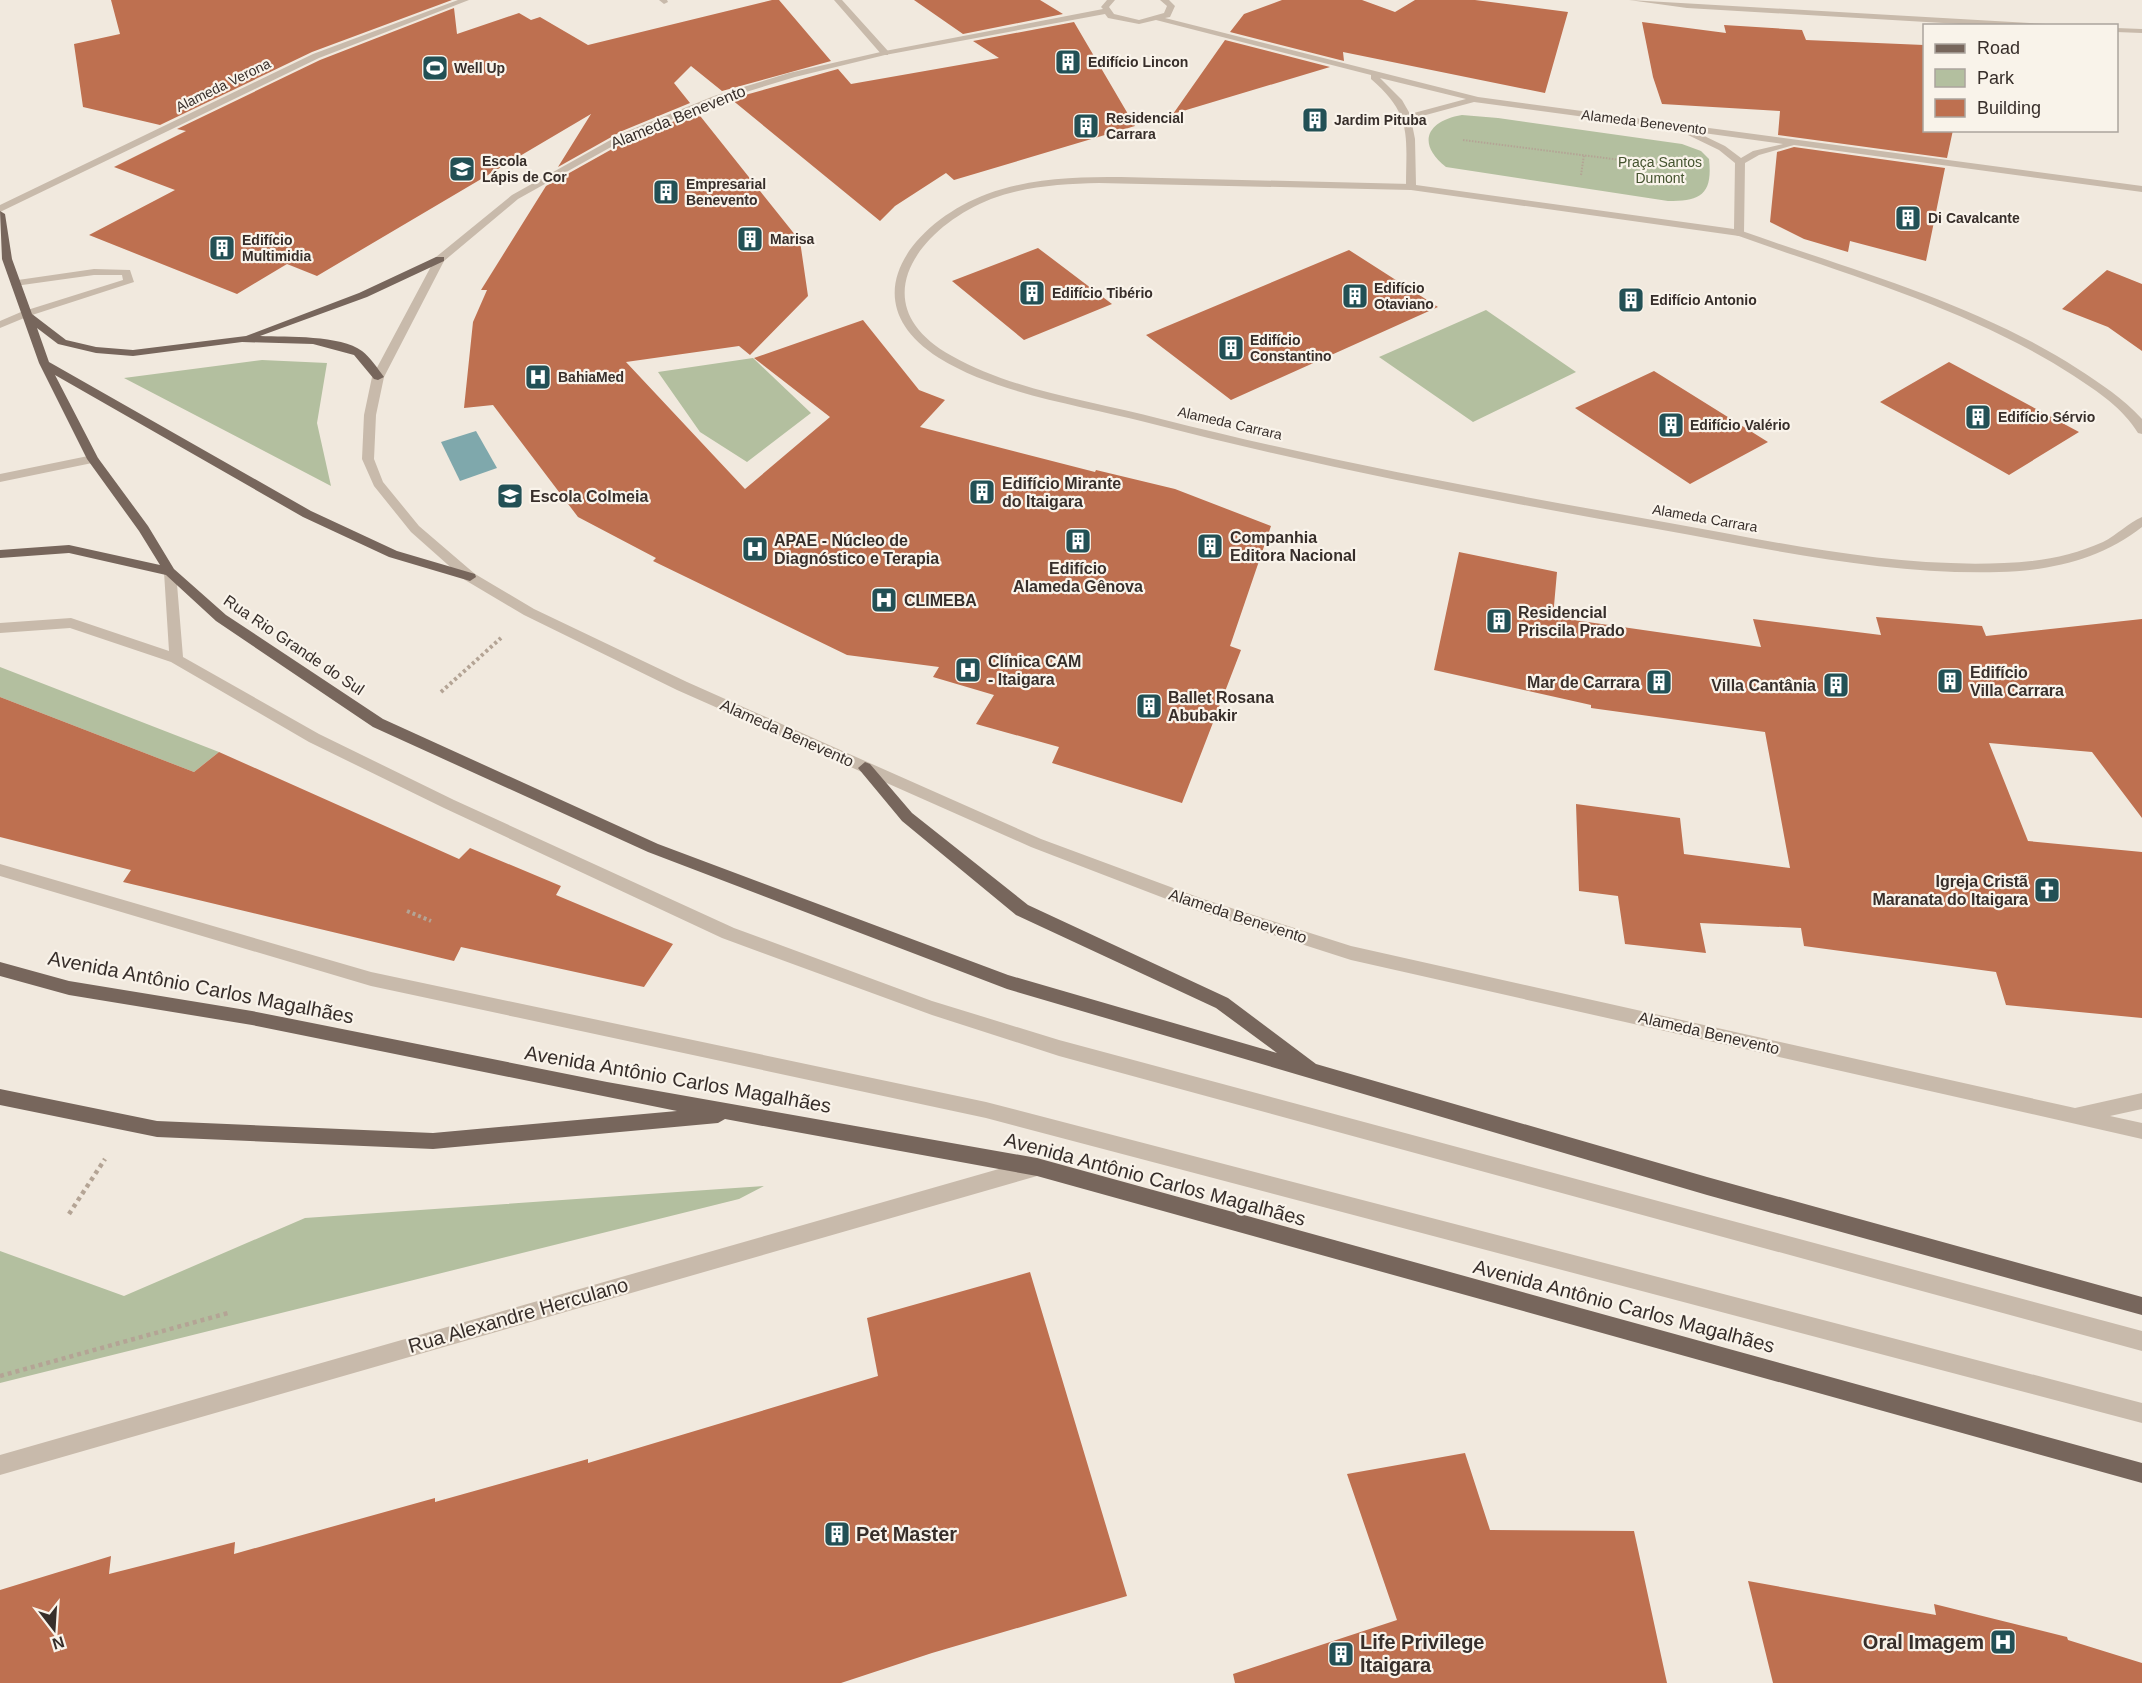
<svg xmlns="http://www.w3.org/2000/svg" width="2142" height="1683" font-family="Arial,sans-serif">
	<rect width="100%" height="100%" fill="#f1e9de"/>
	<path fill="#b3bf9f" d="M1462,115l36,3 184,26 19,7 8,8c4,36 -9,42 -41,42l-222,-34c-30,-24 -19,-46 16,-52z
		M1486,310l90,62 -103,50 -94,-65z
		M753,358l58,55 -64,49 -47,-30 -42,-60z
		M262,360l65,3 -10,60 14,63 -207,-108z
		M0,667l219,85 -25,20 -194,-75z
		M764,1186l-25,13 -739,184v-132l124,45 181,-78z"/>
	<path fill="#7fa8ac" d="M476,431l21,37 -37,13 -19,-39z"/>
	<path fill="#be7050" d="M111,0h341l-140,52 -152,73 -77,-18 -9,-63 46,-10z
		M772,0h7l52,61 -109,30 -31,-25 -17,17 16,20 -68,28 -64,36 33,-53 -274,162 -30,-12 -50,30 -148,-59 86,-45 -61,-23 72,-36 -9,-2 143,-69 134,-52 3,26 62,-21 12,7 9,-3 48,28z
		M914,0h126l23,14 -100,20z
		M1282,0h80l33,12 20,-12h60l93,12 -23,81 -202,-41 1,9 -114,-29 14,-18z
		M1074,22l61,104 -181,54 -8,-7 -51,33 -15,15 -149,-122 107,-30 13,15 148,-26 -26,-17z
		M1642,22l84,11 -2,-8 78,5 4,10 118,5v85h29l-6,28 -169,-23 2,-24 -118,-7 -9,-27z
		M1225,40l105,27 -157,47z
		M697,112l103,129 8,55 -58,59 -11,-9 -113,16 119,127 85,-72 -76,-59 109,-38 56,70 26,10 -25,27 175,45 1,-2 79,19 96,37 -41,120 11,4 -59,153 -130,-40 7,-16 -83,-23 18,-29 -61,-18 6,-10 -92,-12 -194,-94 3,-3 -78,-41 -85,-112 -29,3 9,-86 14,-32h-6l65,-104 84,-47z
		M1794,147l151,21 -19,93 -76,-20 -2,11 -44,-13 -34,-17 7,-70z
		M1038,248l74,56 -88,36 -72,-59z
		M1349,250l89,57 -207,93 -85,-65z
		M2107,270l35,14v67l-34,-24 -46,-18z
		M1949,362l130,70 -70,43 -129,-73z
		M1654,371l114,71 -78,42 -115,-76z
		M1459,552l98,20 -4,45 208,30 -8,-28 128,16 -5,-18 106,9 4,10 156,-17v199l-50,-66 -103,-9 39,98 114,11v166l-136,-13 -10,-33 -192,-26 -3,-18 -101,-5 6,30 -81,-9 -7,-48 -39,-5 -3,-87 104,14 4,36 106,14 -25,-136 -174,-24v-3l-157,-35z
		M0,697l194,75 25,-20 240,107 11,-11 91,38 -5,9 117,49 -29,43 -183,-40 -7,14 -331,-79 8,-12 -131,-33z
		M1030,1272l97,324 -195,57 -91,30h-841v-93l111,-34 -2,18 126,-32 -1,12 201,-56v4l153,-43v4l290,-87 -11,-58z
		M1465,1453l25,77 144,1 33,152h-432l-2,-9 164,-54 -50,-146z
		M1748,1581l188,34 -2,-11 133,33 1,3 74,23v20h-369z"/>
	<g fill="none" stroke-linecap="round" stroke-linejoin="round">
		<path stroke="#b4a495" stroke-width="2" stroke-dasharray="1.5 1.5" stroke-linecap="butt" d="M1463,140l213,27
			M1581,175l3,-20"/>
		<path stroke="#b4a495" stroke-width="4" stroke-dasharray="3 3" stroke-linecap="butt" d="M441,692l60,-54
			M407,911l24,10"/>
		<path stroke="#b4a495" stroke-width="4.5" stroke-dasharray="4 4" stroke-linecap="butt" d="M69,1214l36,-55
			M0,1376l228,-63"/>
		<path fill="#c8baab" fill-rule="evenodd" d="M659,0h8l1,2 -4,2z
			M94,269l36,1 4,12 -105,34 -29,12v-7l21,-9 102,-32 -1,-5h-28l-79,11 -4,-1v-4z
			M93,455l6,4 -2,3 -97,20v-8z
			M170,568l6,4 7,85 136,77 135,66 280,128 198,73 127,39 1083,291v20l-1083,-295 -127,-41 -210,-77 -278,-130 -135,-66 -138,-80 -101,-34 -70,5v-10l71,-5 98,33 -5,-79z
			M0,864l371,108 615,130 1156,301v20l-1156,-305 -615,-132 -371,-110z"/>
		<path fill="#c8baab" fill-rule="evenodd" d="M458,0h11l-150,58 -319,154v-7l313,-151z
			M834,0h8l46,51v4h-6z
			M1121,177l290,7 5,3 -5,3 -312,-7c-36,1 -74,3 -108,16 -73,29 -131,106 -39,157 62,35 140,45 209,63 166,42 334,73 503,103 112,20 227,46 340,41 34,-1 68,-7 99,-21 14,-7 25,-19 39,-25v10c-40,32 -93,44 -143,45 -115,3 -230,-23 -342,-43 -172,-30 -343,-63 -512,-107 -65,-17 -148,-28 -206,-64 -90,-57 -27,-136 48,-164 43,-16 89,-17 134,-17z
			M1736,231h6c113,40 236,73 336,138 23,15 45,29 64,50v15l-4,-1c-16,-26 -40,-41 -64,-57 -103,-67 -224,-100 -338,-141z
			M1037,1158l6,3 3,6 -3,6 -6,3 -1037,299v-20z"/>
		<path fill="#c8baab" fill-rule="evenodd" d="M1107,0h8l-6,7 5,7 25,6 25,-7 3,-7 -7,-6h9l6,6 -5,11 -5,1 313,79 664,89v6l-348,-47 -35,10 -14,8 -1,70 -5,3 -328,-46 -5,-3c0,-51 7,-72 -35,-108v-4l-215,-55 -17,4 -31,-6 -3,-4 -220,41 -90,22 -75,23 -91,37 -111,62 -74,62 -60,116 -8,38 -2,44 9,23 36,44 56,48 59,35 153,73 354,157 162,60 148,47 724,162 67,-15v16l-32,7 32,7v16l-791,-179 -156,-50 -164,-63 -354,-157 -153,-75 -59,-35 -54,-48 -37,-46 -12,-27 2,-44 8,-38 64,-120 76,-62 111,-62 91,-37 75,-23 96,-22 218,-42 -2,-2zM1380,78l86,21 -56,15 -8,-14zM1474,102l215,29 -1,4 31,15 16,13 -1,66 -318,-44 -1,-46 -4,-20zM1696,132l87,12 -30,7 -12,7 -16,-12z
			M1629,0l417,24 4,2h-56l-307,-18z
			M2116,28l26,1v4l-26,-1z"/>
		<path fill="#77665c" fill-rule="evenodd" d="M0,211l5,3 7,45 20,55 34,26 30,7 37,3 113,-14 113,-43 77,-36h8v4l-77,36 -107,39c27,1 81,-1 102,15 8,6 16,18 22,26l-6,3 -4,-1 -20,-24 -41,-11 -71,-2 -109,14 -37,-3 -38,-9 -21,-16 12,34 262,149 86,40 78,23 1,3 -6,4 -81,-24 -86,-40 -248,-142 43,83 50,68 26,43 52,46 157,104 275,125 350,131 269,78 -61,-45 -200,-93 -114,-94 -44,-53 7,-6 5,2 42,49 116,92 200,93 88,66 391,113 435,120v18l-435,-120 -700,-206 -359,-137 -275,-125 -157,-106 -50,-46 -97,-22 -69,5v-8l69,-5 91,20 -21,-34 -52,-72 -48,-96 -37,-104z
			M0,962l69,19 183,30 355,71 430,76 1105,305v20l-1105,-307 -312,-57 -7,4 -285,26 -276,-12 -157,-32v-16l157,32 276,12 244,-22 -425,-86 -183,-30 -69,-19z"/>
	</g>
	<defs>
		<symbol id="building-square" viewBox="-11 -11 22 22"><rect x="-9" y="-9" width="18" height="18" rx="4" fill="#225055" stroke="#f9f3ea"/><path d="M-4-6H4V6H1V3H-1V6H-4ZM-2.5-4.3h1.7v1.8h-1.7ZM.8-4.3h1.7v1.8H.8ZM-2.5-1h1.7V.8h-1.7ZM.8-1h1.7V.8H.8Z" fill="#fff"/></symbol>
		<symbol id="stadium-square" viewBox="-11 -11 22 22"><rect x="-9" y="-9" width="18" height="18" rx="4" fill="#225055" stroke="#f9f3ea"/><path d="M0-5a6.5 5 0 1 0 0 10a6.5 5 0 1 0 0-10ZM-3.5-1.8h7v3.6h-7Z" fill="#fff"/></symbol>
		<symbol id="school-square" viewBox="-11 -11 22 22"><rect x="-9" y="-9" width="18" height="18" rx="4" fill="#225055" stroke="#f9f3ea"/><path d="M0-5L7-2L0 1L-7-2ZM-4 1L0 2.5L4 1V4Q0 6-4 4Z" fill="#fff"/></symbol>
		<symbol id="hospital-square" viewBox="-11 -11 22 22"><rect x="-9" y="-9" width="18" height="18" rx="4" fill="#225055" stroke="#f9f3ea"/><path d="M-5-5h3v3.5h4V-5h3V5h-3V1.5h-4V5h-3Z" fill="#fff"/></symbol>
		<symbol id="church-square" viewBox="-11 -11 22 22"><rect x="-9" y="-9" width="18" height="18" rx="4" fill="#225055" stroke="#f9f3ea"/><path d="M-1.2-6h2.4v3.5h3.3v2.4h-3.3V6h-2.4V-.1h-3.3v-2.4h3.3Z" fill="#fff"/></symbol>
	</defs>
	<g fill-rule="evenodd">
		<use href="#building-square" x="1053" y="47" width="30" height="30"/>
		<use href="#stadium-square" x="420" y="53" width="30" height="30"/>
		<use href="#building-square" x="1300" y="105" width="30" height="30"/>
		<use href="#building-square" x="1071" y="111" width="30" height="30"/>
		<use href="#school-square" x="447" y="154" width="30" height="30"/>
		<use href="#building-square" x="651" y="177" width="30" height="30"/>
		<use href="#building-square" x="1893" y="203" width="30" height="30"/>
		<use href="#building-square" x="735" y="224" width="30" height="30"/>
		<use href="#building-square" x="207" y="233" width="30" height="30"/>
		<use href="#building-square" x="1017" y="278" width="30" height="30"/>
		<use href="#building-square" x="1340" y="281" width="30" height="30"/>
		<use href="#building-square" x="1616" y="285" width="30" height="30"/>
		<use href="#building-square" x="1216" y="333" width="30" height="30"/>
		<use href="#hospital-square" x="523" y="362" width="30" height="30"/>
		<use href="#building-square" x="1963" y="402" width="30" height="30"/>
		<use href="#building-square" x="1656" y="410" width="30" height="30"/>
		<use href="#building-square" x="967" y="477" width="30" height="30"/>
		<use href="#school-square" x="495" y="481" width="30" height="30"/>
		<use href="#building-square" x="1063" y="526" width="30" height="30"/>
		<use href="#building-square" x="1195" y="531" width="30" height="30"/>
		<use href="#hospital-square" x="740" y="534" width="30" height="30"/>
		<use href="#hospital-square" x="869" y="585" width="30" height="30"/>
		<use href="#building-square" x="1484" y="606" width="30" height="30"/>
		<use href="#hospital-square" x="953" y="655" width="30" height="30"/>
		<use href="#building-square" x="1935" y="666" width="30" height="30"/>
		<use href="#building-square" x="1644" y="667" width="30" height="30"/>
		<use href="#building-square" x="1821" y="670" width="30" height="30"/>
		<use href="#building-square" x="1134" y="691" width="30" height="30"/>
		<use href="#church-square" x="2032" y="875" width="30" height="30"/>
		<use href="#building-square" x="822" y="1519" width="30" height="30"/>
		<use href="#hospital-square" x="1988" y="1627" width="30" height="30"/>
		<use href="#building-square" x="1326" y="1639" width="30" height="30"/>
	</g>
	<g text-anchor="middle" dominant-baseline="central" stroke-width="4.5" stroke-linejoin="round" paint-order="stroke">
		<g font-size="14" font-weight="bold" fill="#372e2a" stroke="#f9f3ea" text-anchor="start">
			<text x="1088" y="62">Edifício Lincon</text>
			<text x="454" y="68">Well Up</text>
			<text x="1106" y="118">Residencial<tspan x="1106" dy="16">Carrara</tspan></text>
			<text x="1334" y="120">Jardim Pituba</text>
			<text x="482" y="161">Escola<tspan x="482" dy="16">Lápis de Cor</tspan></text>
			<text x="686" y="184">Empresarial<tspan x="686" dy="16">Benevento</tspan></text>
			<text x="1928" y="218">Di Cavalcante</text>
			<text x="770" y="239">Marisa</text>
			<text x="242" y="240">Edifício<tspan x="242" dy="16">Multimidia</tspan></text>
			<text x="1374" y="288">Edifício<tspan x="1374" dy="16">Otaviano</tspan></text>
			<text x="1052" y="293">Edifício Tibério</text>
			<text x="1650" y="300">Edifício Antonio</text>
			<text x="1250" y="340">Edifício<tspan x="1250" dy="16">Constantino</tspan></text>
			<text x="558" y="377">BahiaMed</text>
			<text x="1998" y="417">Edifício Sérvio</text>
			<text x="1690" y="425">Edifício Valério</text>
		</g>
		<g font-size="14" fill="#372e2a" stroke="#f9f3ea">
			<text transform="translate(223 85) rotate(-26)">Alameda Verona</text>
			<text transform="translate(1644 122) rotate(7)">Alameda Benevento</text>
			<text transform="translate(1230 423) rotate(13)">Alameda Carrara</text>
			<text transform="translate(1705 518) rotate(10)">Alameda Carrara</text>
		</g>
		<g font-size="14" fill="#44532f" stroke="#f9f3ea">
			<text x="1660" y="162">Praça Santos<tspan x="1660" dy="16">Dumont</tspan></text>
		</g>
		<g font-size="16" fill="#372e2a" stroke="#f9f3ea">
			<text transform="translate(678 117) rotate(-22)">Alameda Benevento</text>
			<text transform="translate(294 645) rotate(34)">Rua Rio Grande do Sul</text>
			<text transform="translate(787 733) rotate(24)">Alameda Benevento</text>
			<text transform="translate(1238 916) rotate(18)">Alameda Benevento</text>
			<text transform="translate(1709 1033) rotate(13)">Alameda Benevento</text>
		</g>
		<g font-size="16" font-weight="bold" fill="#372e2a" stroke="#f9f3ea" text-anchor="start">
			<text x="1002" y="483">Edifício Mirante<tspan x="1002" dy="18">do Itaigara</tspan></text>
			<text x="530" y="496">Escola Colmeia</text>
			<text x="1230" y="537">Companhia<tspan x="1230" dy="18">Editora Nacional</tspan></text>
			<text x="774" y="540">APAE - Núcleo de<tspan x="774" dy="18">Diagnóstico e Terapia</tspan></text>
			<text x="1078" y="568" text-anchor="middle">Edifício<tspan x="1078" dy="18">Alameda Gênova</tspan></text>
			<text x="904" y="600">CLIMEBA</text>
			<text x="1518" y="612">Residencial<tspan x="1518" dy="18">Priscila Prado</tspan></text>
			<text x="988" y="661">Clínica CAM<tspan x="988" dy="18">- Itaigara</tspan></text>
			<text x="1970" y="672">Edifício<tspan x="1970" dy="18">Villa Carrara</tspan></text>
			<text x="1640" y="682" text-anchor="end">Mar de Carrara</text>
			<text x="1816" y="685" text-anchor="end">Villa Cantânia</text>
			<text x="1168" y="697">Ballet Rosana<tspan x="1168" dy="18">Abubakir</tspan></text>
			<text x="2028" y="881" text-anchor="end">Igreja Cristã<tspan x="2028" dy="18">Maranata do Itaigara</tspan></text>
		</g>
		<g font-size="20" fill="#372e2a" stroke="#f9f3ea">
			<text transform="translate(201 987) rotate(11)">Avenida Antônio Carlos Magalhães</text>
			<text transform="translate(678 1079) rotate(10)">Avenida Antônio Carlos Magalhães</text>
			<text transform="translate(1155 1179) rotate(15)">Avenida Antônio Carlos Magalhães</text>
			<text transform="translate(1624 1306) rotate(15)">Avenida Antônio Carlos Magalhães</text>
			<text transform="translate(518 1315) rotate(-16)">Rua Alexandre Herculano</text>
		</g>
		<g font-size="20" font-weight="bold" fill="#372e2a" stroke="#f9f3ea" text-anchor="start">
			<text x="856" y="1534">Pet Master</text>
			<text x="1360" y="1642">Life Privilege<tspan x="1360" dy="23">Itaigara</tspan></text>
			<text x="1984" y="1642" text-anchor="end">Oral Imagem</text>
		</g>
	</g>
	<rect x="1923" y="24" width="195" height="108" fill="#f9f3ea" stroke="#aba49d" stroke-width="1.5"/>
	<rect x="1935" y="44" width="30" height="9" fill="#77665c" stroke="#aba49d" stroke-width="1.5"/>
	<text x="1977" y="54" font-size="18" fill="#372e2a">Road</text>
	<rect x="1935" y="69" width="30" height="18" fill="#b3bf9f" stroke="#aba49d" stroke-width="1.5"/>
	<text x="1977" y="84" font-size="18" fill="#372e2a">Park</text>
	<rect x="1935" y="99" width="30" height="18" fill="#be7050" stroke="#aba49d" stroke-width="1.5"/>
	<text x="1977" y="114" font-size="18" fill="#372e2a">Building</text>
	<g transform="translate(54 1629) rotate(163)" stroke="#f9f3ea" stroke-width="4.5" paint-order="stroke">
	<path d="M0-4.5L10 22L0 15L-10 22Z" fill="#372e2a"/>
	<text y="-9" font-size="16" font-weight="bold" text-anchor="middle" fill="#372e2a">N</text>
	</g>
</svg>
